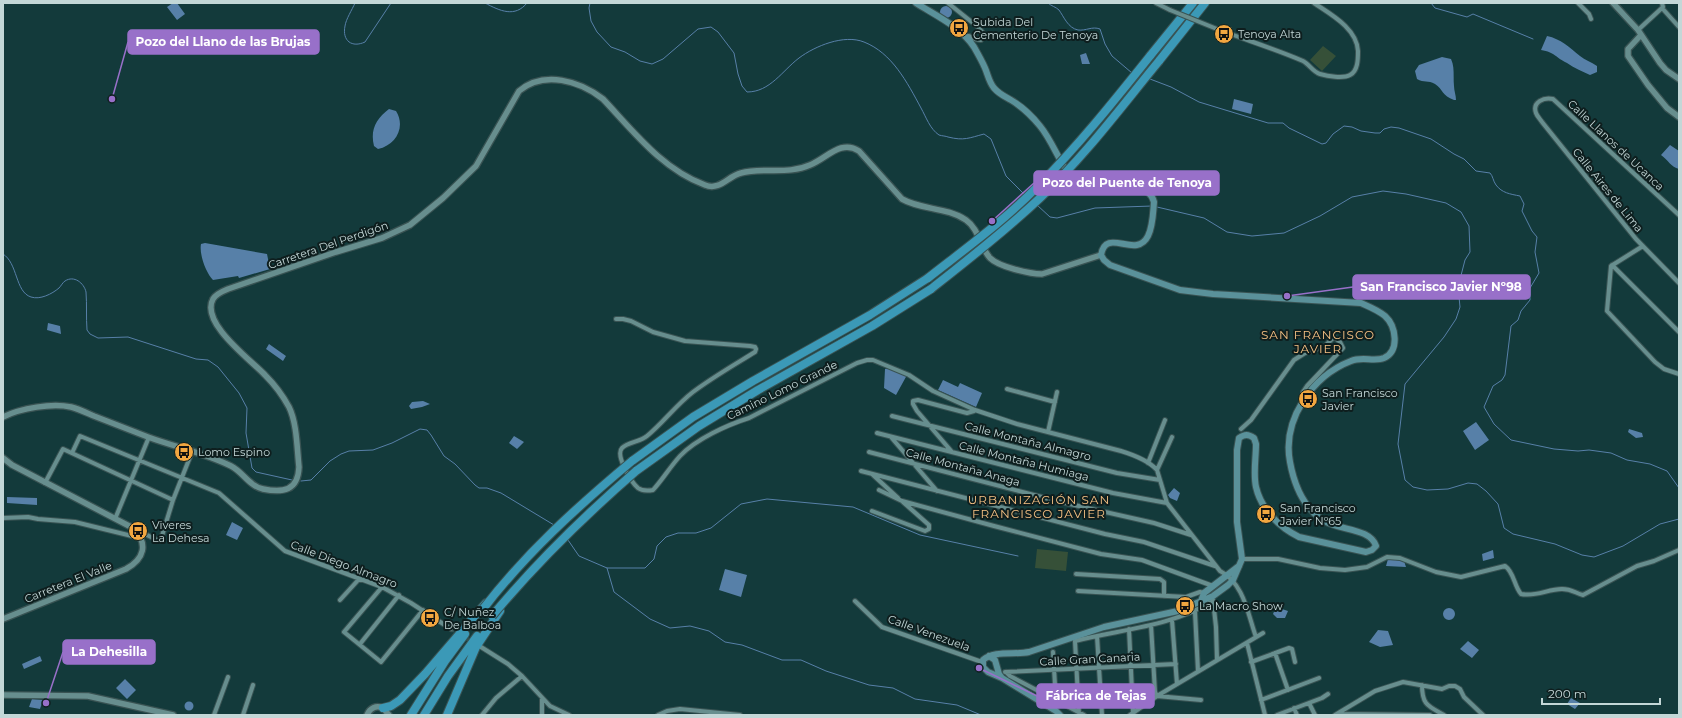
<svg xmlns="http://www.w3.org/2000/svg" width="1682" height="718" font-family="Montserrat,sans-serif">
	<rect width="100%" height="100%" fill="#133a3b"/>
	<path fill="#365038" d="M1323,46l13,10 -14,15 -12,-11z
		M1037,549l31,3 -2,19 -31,-3z"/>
	<path fill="#5780a8" d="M173,3h4l8,11 -8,6 -10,-13z
		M940 12a6 6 0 1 1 12 0a6 6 0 1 1-12 0Z
		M1547,36c14,3 22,11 33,20 5,4 11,6 17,10v6l-7,3c-8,-4 -16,-7 -23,-12 -11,-5 -12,-11 -26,-13z
		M1086,53l4,11h-8l-2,-9z
		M1442,57l9,2c4,8 2,18 3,27 0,5 2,9 2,14h-2c-12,-4 -11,-11 -19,-16 -7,-4 -11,-1 -18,-5l-2,-8 4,-6z
		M1234,99l19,5 -2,10 -19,-5z
		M389,109l7,2c10,16 0,34 -18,38l-4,-3c-4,-16 2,-27 15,-37z
		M1670,145l9,6v18c-8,-2 -11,-9 -18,-14z
		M205,243l62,11 3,15 -31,9 -1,-2 -25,4c-7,-7 -14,-26 -12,-36z
		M48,323l12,3 1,8 -14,-4z
		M269,344l17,12 -3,5 -17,-12z
		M889,368l18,7 -11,20 -12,-7 1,-19z
		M943,380l15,7 2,-4 22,10 -6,14 -38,-17z
		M423,401l7,3 -8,3 -11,2 -2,-3 3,-4z
		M1476,422l13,18 -14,10 -12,-19z
		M1629,429l13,4 1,4 -7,1 -8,-6z
		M514,436l10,6 -7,7 -8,-6z
		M1174,488l6,5 -3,8 -7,-3 -2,-3z
		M7,497l30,1v7l-30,-2z
		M232,522l11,6 -6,12 -11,-5z
		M1493,550l1,8 -11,3 -1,-7z
		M1388,559l16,2 2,6 -20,-1z
		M725,569l22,6 -6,22 -22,-7z
		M1276,607l12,4 -3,7h-8l-4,-4z
		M1443 614a6 6 0 1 1 12 0a6 6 0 1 1-12 0Z
		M1378,630l10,1 5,14 -13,2 -11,-5z
		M1468,641l11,9 -7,8 -12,-9z
		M40,656l2,5 -18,8 -2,-5z
		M125,679l11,11 -9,9 -11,-11z
		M1571,698l9,5 -5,6 -8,-5z
		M32,699l11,1 -3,9 -11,-2z
		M184.5 706a4.5 4.5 0 1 1 9 0a4.5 4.5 0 1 1-9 0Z"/>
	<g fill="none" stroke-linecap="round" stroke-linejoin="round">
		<path stroke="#5780a8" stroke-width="1" d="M355,3c-3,7 -9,16 -10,23 -3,15 7,22 20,16l26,-39
			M485,3c15,8 30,15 42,0
			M590,3l-1,5 2,13 6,11 14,15 14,5 15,9 12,3 11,-5 35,-30 13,-2 7,5 16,21 4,21 4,12 5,6c23,0 35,-21 52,-34 16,-12 45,-24 65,-16 28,11 43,40 57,66 5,9 9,21 18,27 3,1 7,1 9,2 16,4 21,1 36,-3l7,5 15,37 18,18
			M1048,3c3,3 8,4 11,7 5,7 9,18 19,20 8,1 14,-4 22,-1l5,15 7,12 20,17
			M1431,3l4,5 32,9 6,-3 60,25
			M1150,79l21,8 28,15 69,21h15l6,5 33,16 4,-1 7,-9 11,-8 8,1 9,4 14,2h5l4,-4 7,-2 8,1 32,11 23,15 10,5 12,12 14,2c3,3 3,8 6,12 6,8 14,9 24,11l4,8 -2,7 10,20 5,6 -2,15 4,21 -9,15v12l-9,11 -3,9 -7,6 -6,49 -3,5 -9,6 -9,21 10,17 17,16 43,9 24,2 11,-1 22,3 16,7 23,4 17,7 12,17
			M1037,205l13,12 7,1 38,-10 57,-2
			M1157,207l47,11 23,14 25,4 32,-3 36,-17 32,-19 31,-6 23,3 40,9 15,9 8,14 1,26 -5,8 -7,27 2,20 -4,12 -12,18 -39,47 -7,60 7,36 8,7 14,3 21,-1 20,-6 9,1 9,7 12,13 6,24 9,6 42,10 27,11 12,2 29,-11 37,-22 19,-5
			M3,254c15,9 12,38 28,43 9,3 21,-3 28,-9 2,-2 4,-6 6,-7 9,-6 19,2 21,11 1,13 0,25 1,38l3,4 8,4 30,-1 68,22 12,1 10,7 21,26 8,15 -1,25 6,35 4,4 36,8
			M301,481l10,-1 19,-19 11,-7 8,-3 24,-1 19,-7 28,-14 7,1 4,5 13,21 11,8 20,21 4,3h8l14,5 53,32
			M568,540l11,16 28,12h38l9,-9 3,-13 9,-9 12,-4h18l15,-5 30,-24 26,-5 86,8 67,28 98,21
			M607,568l7,24 36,27 20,9 20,-2 19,5 16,11 17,3 40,15h19l25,11 43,14 24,3 22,11 42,6 24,10"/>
		<path stroke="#2d5252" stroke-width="4" stroke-dasharray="4 2" stroke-linecap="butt" d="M451,629l23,14"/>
		<defs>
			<path id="minor" d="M948,3l30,24 5,6 -2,7 -6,-1 -6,-3 -3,1
				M1156,3l14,7
				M1578,3l11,11 2,5
				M1662,8l17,19
				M1217,29c29,11 58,20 86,32 6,3 10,11 17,13 7,2 23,5 30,1 8,-4 8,-16 8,-24 -1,-23 -28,-37 -44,-48
				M1638,30l25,-23 -1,-4
				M1679,215l-126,-116c-9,-2 -21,3 -17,14 1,3 4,6 6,9l94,117 43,44
				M1643,246l-32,20 -4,45 48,51 9,7 15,5
				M1612,265l67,67
				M616,319h7l8,2 22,11 32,9 65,5 5,1 1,2 -1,3c-21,13 -42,25 -62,40 -17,13 -30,31 -46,44 -7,6 -19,6 -25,12 -7,7 9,34 16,40 4,3 9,3 15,2 10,-11 17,-23 27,-34 16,-17 47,-31 69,-38l108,-55 10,-3h6l36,15 24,16 42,19 42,14 104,27c13,4 27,9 36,19l10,33 53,68c24,12 28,44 36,66
				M1007,389l48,13
				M892,416l225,57 43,7
				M1241,429l10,-9 43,-60 11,-7 19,-6 10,-10 6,5 3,6 -36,38 -4,6 2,5
				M1048,432l9,-40
				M877,433l236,60 54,10
				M891,437l46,54
				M869,452l192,50 93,21 37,12
				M952,452l-35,-41 -4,-7v-3l5,-1 49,13 7,-2
				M72,453l8,-17 139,57 66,58 97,36 29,16 40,26
				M1148,463l17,-43
				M1157,470l15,-33
				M861,471l244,63 39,8 71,24
				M872,474l26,24
				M45,483l18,-34 110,51
				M879,490l23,11 92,25 107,28 41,6 71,26
				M872,511l53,20 4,-2v-4l-26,-23
				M3,518l25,-1 10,2 37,3 65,16
				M115,519l34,-82
				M139,535l6,-1 12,6 4,-1 12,-39 19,-48
				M1242,559h36l42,9 25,2 22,-3 20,-10 13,1 36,14 25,5 44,-11c9,6 9,20 16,28 15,3 27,-5 41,-5 10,0 13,4 21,6l54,-29 17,-5 25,-11
				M1076,574l84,5 4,3v14
				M382,587l-38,45 37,30 42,-52
				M1078,591l108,6 14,-5 4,1
				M340,600l20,-22
				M1213,600l3,27 1,32
				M855,601l27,26 100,35
				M1195,612l3,59
				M1172,620l5,64
				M1151,625l4,67 2,4 44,4
				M1129,629l4,83
				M1097,636l5,79
				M1247,643l18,72
				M360,644l39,-49
				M481,647l27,17 14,12 28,30 19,9
				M1053,652l3,49
				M1275,653l13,37
				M1251,662l38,-14 3,1 3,13
				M1005,672l171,-8
				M1006,672l4,4 74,39
				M1422,685c0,20 6,21 22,30
				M542,699v16
				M1261,700l58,-22
				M1309,703l6,12
				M1294,708l3,7
				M1337,714l93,1
				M214,715l14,-38
				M243,715l10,-30
				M482,715l14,-17 26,-22
				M658,715l9,-4 13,-2 60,6
				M1079,715l-4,-74c47,-12 95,-14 138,-40
				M1130,715l27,-19 106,-63
				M1277,715l45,-17 6,-4
				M1335,715l40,-24 28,-9 39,7 7,-3h6l5,3 4,8 19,18"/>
			<path id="tertiary" d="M1613,3l25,27 22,33 6,7 13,9
				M1641,35l-13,14v7l20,29 19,23 12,9
				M3,417c18,-9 49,-14 68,-10 8,2 16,6 23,9 18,7 36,14 54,21 27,10 57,16 83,29 12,6 18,20 32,23 20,4 35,2 36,-22 -2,-18 -2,-44 -10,-60 -6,-11 -15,-23 -24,-32 -14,-15 -65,-52 -52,-76 3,-5 10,-8 15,-10l108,-37 46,-14 28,-13 33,-27 33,-32 43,-75c25,-21 61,-10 84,8 31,33 59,70 102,86 15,6 23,-9 36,-12 23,-6 47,2 69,-8 17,-7 31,-26 49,-14l43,48c19,11 45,8 64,21 13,9 14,27 24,38 9,9 40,16 52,16l59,-19
				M3,458l9,7 121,63c16,16 11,31 -7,41l-123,50
				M3,695l85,1 85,19
				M367,715c3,-7 9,-10 16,-7l6,7"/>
			<path id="secondary" d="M916,3c19,12 45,24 58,44 4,7 8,14 11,21 3,7 4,14 9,20 5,6 10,8 17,12 10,6 21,16 29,26 14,17 20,40 35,56 14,15 72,-9 79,20 -1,11 -1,24 -6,34 -12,24 -42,-10 -47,19l3,5 6,5 70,25 33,4 148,9c9,4 17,7 24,13 11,10 15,35 -1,42 -10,4 -22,-2 -33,3 -39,15 -69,59 -61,101 4,22 13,44 31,57 16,12 49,8 55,27l-4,4 -6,2 -67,-15c-20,-10 -38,-28 -43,-50 -3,-13 0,-29 0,-43l-2,-6c-6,-4 -9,-4 -15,0l-2,12v72l5,37 -9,21 -5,5 -15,11 -35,15 -74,16 -75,25c-14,3 -35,-2 -46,8v7l5,5 14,6 54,33 4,4
				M1201,601l3,-8 35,-27
				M989,656l6,4 4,14 3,4"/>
			<path id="motorway" d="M1150,56l43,-53
				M1159,61l46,-58
				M632,461l61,-44 60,-36 117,-66 58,-37
				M636,471l63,-45 59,-36 114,-64 59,-37
				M383,708l8,-2 9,-6 25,-26 61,-71
				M411,715l34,-54 20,-27
				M424,715l24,-39 29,-40
				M447,715l29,-68 24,-36"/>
		</defs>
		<use href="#minor" stroke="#395353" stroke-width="6"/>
		<use href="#tertiary" stroke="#395353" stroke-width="8"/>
		<use href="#secondary" stroke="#395353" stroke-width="8"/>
		<use href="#motorway" stroke="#395353" stroke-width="10"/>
		<use href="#minor" stroke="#678e8e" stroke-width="4"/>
		<use href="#tertiary" stroke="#678e8e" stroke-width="5.5"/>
		<use href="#secondary" stroke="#5a919a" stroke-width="6"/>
		<use href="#motorway" stroke="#3b99b7" stroke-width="8"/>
		<defs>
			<path id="minor-bridge" d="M1170,10l47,19"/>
			<path id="motorway-bridge" d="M928,278c37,-29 76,-57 109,-91 41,-41 77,-86 113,-131
				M931,289c38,-30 75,-59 110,-92 44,-41 80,-90 118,-136
				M483,609c43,-56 95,-103 149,-148
				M492,616c45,-54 91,-99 144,-145"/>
		</defs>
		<use href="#minor-bridge" stroke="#395353" stroke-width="6" stroke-linecap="butt"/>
		<use href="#motorway-bridge" stroke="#395353" stroke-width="10" stroke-linecap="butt"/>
		<use href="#minor-bridge" stroke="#678e8e" stroke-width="4"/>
		<use href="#motorway-bridge" stroke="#3b99b7" stroke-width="8"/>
	</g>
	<defs>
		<symbol id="bus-disc" viewBox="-11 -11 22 22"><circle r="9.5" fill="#f1a640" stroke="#0e1e1e"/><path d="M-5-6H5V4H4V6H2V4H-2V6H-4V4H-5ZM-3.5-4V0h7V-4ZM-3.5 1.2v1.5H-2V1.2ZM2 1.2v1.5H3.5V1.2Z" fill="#111"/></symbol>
	</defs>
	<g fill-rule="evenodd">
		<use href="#bus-disc" x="948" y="17" width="22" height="22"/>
		<use href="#bus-disc" x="1213" y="23" width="22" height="22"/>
		<use href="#bus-disc" x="1297" y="388" width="22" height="22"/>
		<use href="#bus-disc" x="173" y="441" width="22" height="22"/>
		<use href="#bus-disc" x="1255" y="503" width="22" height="22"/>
		<use href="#bus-disc" x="127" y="520" width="22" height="22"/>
		<use href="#bus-disc" x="1174" y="595" width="22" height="22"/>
		<use href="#bus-disc" x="419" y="607" width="22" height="22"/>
	</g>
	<g text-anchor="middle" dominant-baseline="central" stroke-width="4" stroke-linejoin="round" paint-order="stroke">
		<g font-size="11" fill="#c3d7d7" stroke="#0e1e1e" text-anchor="start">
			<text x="973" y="22">Subida Del<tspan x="973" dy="13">Cementerio De Tenoya</tspan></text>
			<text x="1238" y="34">Tenoya Alta</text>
			<text x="1322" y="393">San Francisco<tspan x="1322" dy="13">Javier</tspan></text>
			<text x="198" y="452">Lomo Espino</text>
			<text x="1280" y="508">San Francisco<tspan x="1280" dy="13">Javier Nº65</tspan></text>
			<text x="152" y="525">Viveres<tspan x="152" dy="13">La Dehesa</tspan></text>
			<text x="1199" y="606">La Macro Show</text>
			<text x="444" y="612">C/ Nuñez<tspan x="444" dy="13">De Balboa</tspan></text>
		</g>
		<g font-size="11" fill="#c3d7d7" stroke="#0e1e1e">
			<text transform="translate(1616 145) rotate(43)">Calle Llanos de Ucanca</text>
			<text transform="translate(1608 190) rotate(51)">Calle Aires de Lima</text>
			<text transform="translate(328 245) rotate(-19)">Carretera Del Perdigón</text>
			<text transform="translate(782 390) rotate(-26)">Camino Lomo Grande</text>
			<text transform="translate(1028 441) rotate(14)">Calle Montaña Almagro</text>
			<text transform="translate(1024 461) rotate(14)">Calle Montaña Humiaga</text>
			<text transform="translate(963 467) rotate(15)">Calle Montaña Anaga</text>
			<text transform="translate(344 564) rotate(21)">Calle Diego Almagro</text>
			<text transform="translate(68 582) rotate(-22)">Carretera El Valle</text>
			<text transform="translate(929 633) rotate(20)">Calle Venezuela</text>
			<text transform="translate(1090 659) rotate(-3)">Calle Gran Canaria</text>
		</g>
		<g font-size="12" letter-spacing="1" fill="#f7c284" stroke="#0e1e1e">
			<text x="1318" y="334">SAN FRANCISCO<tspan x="1318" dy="14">JAVIER</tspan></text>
			<text x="1039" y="499">URBANIZACIÓN SAN<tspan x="1039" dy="14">FRANCISCO JAVIER</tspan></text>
		</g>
	</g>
	<path fill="none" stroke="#9870c9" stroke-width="1.5" d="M112 99L128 42M992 221L1034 183M1287 296L1353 287M46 703L63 652M979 668L1037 696"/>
	<g fill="#9870c9" stroke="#0e1e1e" stroke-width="1.5">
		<circle cx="112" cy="99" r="4"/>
		<circle cx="992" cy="221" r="4"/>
		<circle cx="1287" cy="296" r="4"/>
		<circle cx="46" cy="703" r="4"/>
		<circle cx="979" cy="668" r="4"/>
	</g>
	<g fill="#9870c9" stroke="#9870c9" stroke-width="1.5">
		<rect x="128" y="30" width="191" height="24" rx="4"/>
		<rect x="1034" y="171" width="185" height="24" rx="4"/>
		<rect x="1353" y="275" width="177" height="24" rx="4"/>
		<rect x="63" y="640" width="92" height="24" rx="4"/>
		<rect x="1037" y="684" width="117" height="24" rx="4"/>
	</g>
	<g font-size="12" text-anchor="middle" font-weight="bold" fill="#fff">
		<text x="223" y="46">Pozo del Llano de las Brujas</text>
		<text x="1127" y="187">Pozo del Puente de Tenoya</text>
		<text x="1441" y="291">San Francisco Javier Nº98</text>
		<text x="109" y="656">La Dehesilla</text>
		<text x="1096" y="700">Fábrica de Tejas</text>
	</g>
	<rect width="1682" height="718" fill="none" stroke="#c3d7d7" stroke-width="8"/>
	<path d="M1542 698v6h118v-6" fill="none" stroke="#c3d7d7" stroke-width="2"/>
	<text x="1548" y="698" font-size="12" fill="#c3d7d7" stroke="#0e1e1e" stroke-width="3" paint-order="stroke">200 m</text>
</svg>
